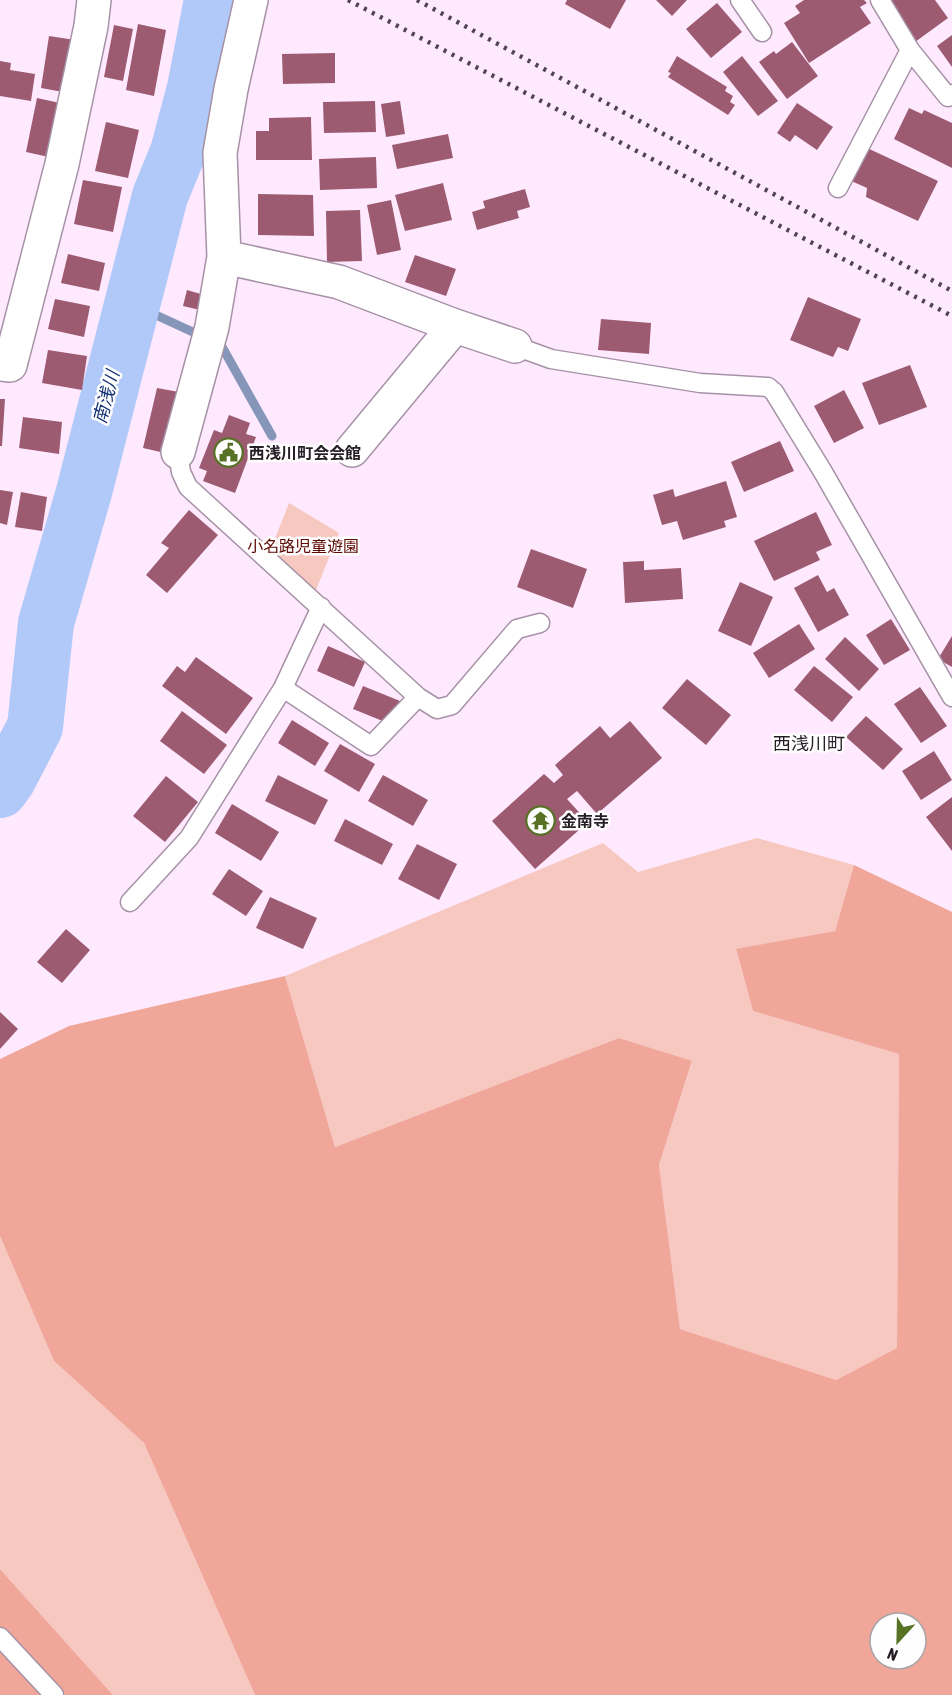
<svg xmlns="http://www.w3.org/2000/svg" width="952" height="1695" font-family="'Asap Condensed','Noto Sans JP',sans-serif">
	<rect width="100%" height="100%" fill="#ffe9fe"/>
	<path fill="#f6c8bf" d="M289,503l50,30 -27,67 -45,-41z
		M757,838l97,27 -19,66 -99,19 17,61 146,43 -2,294 -61,32 -156,-51 -21,-164 33,-103 -73,-24 -284,109 -50,-171 318,-133 35,29z
		M0,1236l54,125 90,82 111,252h-142l-113,-126z"/>
	<path fill="#f0a79a" fill-rule="evenodd" d="M854,865l98,47v783h-697l-111,-252 -90,-82 -54,-125v-177l69,-33 216,-50 50,171 284,-109 73,23 -33,104 21,164 156,51 61,-32 2,-294 -146,-43 -17,-62 99,-18zM880,1623h36v36h-36z
		M0,1569l113,126h-113z"/>
	<g fill="none" stroke-linecap="round" stroke-linejoin="round">
		<path stroke="#8696b9" stroke-width="9" d="M132,304l89,41 51,91"/>
		<path stroke="#b0c9f8" stroke-width="56" d="M0,790l8,-11 27,-52 11,-104 38,-131 76,-296 18,-44 17,-64 17,-88"/>
	</g>
	<path fill="#9c5b71" d="M567,0h59l-16,29 -45,-25z
		M656,0h31l-15,16z
		M804,0h60l3,3 -7,4 11,16 -62,40 -25,-40 16,-10 -5,-7z
		M885,0h50l13,18 -33,24z
		M717,3l25,29 -31,26 -25,-29z
		M138,24l28,6 -12,66 -28,-6z
		M114,25l19,4 -10,52 -19,-4z
		M952,35v32l-15,-21z
		M49,36l33,5 -8,53 -33,-6z
		M792,42l26,34 -31,23 -28,-37 15,-11 2,3z
		M335,53v30l-52,1 -1,-30z
		M677,56l50,31 -2,4 8,5 -3,6 5,3 -7,10 -60,-38 3,-4 -3,-1z
		M742,56l36,45 -20,15 -35,-44z
		M0,61l11,2 -1,7 25,4 -4,27 -31,-5z
		M37,98l32,7 -11,54 -32,-7z
		M375,101l1,31 -52,1 -1,-31z
		M400,101l5,33 -19,3 -5,-33z
		M797,103l36,24 -16,23 -22,-15 -5,7 -13,-9z
		M909,108l13,6 2,-4 28,13v45l-58,-29z
		M311,117l1,43h-56v-29h13v-13z
		M106,122l33,8 -11,48 -33,-7z
		M448,134l5,24 -56,11 -5,-24z
		M865,147l73,34 -20,40 -52,-24 1,-9 -18,-8z
		M376,157l1,31 -57,2 -1,-31z
		M83,180l39,7 -9,45 -39,-8z
		M443,183l9,37 -47,11 -10,-36z
		M525,189l5,18 -13,4 2,7 -42,12 -5,-18 13,-4 -2,-7z
		M258,194l55,1 1,41 -56,-1z
		M391,200l10,50 -24,5 -10,-50z
		M360,210l2,51 -35,1 -1,-51z
		M68,254l37,9 -6,28 -38,-8z
		M415,255l41,14 -10,27 -41,-14z
		M187,290l17,5 -4,15 -17,-4z
		M808,297l53,22 -13,32 -10,-4 -5,10 -43,-17z
		M55,299l35,7 -6,31 -36,-8z
		M601,319l50,4 -2,31 -51,-4z
		M48,350l39,6 -5,34 -40,-7z
		M910,365l17,42 -48,18 -17,-42z
		M157,388l22,4 -14,61 -22,-5z
		M844,390l20,38 -30,15 -20,-37z
		M0,399h5l-3,47h-2z
		M229,415l21,8 -4,11 10,3 -21,56 -32,-12 4,-10 -8,-3 15,-38 8,3z
		M23,417l39,5 -3,32 -40,-6z
		M780,441l14,30 -50,21 -13,-30z
		M726,481l11,36 -13,4 2,6 -43,13 -6,-19 -15,4 -9,-30 20,-6 2,8z
		M0,490l13,2 -6,33 -7,-2z
		M21,492l26,5 -5,34 -27,-4z
		M189,510l29,25 -51,58 -21,-18 23,-27 -8,-5z
		M816,512l16,33 -16,7 4,8 -46,21 -20,-40z
		M531,549l56,20 -14,39 -56,-21z
		M644,561v9l37,-2 2,31 -58,4 -2,-41z
		M818,575l9,17 7,-4 15,27 -31,17 -24,-44z
		M740,582l33,15 -22,49 -33,-15z
		M891,619l19,31 -26,15 -18,-30z
		M799,624l16,25 -46,29 -16,-25z
		M952,636v31l-14,-8z
		M845,637l34,32 -20,22 -34,-32z
		M328,646l37,16 -11,25 -37,-16z
		M196,657l57,41 -27,36 -64,-48 15,-20 8,6z
		M814,666l39,31 -21,25 -38,-32z
		M687,679l44,36 -25,30 -44,-37z
		M363,686l37,15 -10,23 -37,-15z
		M920,687l27,39 -26,17 -27,-39z
		M182,711l45,34 -23,29 -44,-33z
		M866,716l37,33 -20,21 -37,-33z
		M292,720l37,23 -14,23 -37,-23z
		M630,721l32,37 -65,56 -20,-23 -10,8 21,23 -53,47 -43,-48 52,-47 10,9 9,-8 -8,-10 45,-39 10,12z
		M340,744l35,20 -16,28 -35,-21z
		M934,751l18,29 -31,20 -19,-29z
		M278,775l50,25 -13,25 -50,-24z
		M383,775l45,25 -15,26 -45,-25z
		M166,776l32,26 -33,40 -32,-26z
		M952,797v54l-26,-34z
		M232,804l47,28 -18,29 -46,-28z
		M345,819l48,25 -11,21 -48,-24z
		M417,844l40,20 -18,36 -41,-21z
		M229,869l34,22 -17,25 -34,-22z
		M270,897l47,21 -14,31 -47,-21z
		M66,929l24,21 -28,33 -25,-21z
		M0,1012l18,17 -18,20z"/>
	<g fill="none" stroke-linecap="round" stroke-linejoin="round">
		<defs>
			<path id="service" d="M740,0l22,32
				M880,0l30,50 38,47 4,-3
				M838,188l72,-138
				M515,346l36,13 149,24 68,4 6,5 49,80 129,225
				M178,452l3,20 7,15 230,210 19,12 15,-4 65,-76 23,-6
				M283,688l88,58 47,-49
				M130,902l59,-64 94,-150 38,-81
				M0,1637l54,58"/>
			<path id="minor" d="M224,257l115,25 116,44 60,20
				M0,364l10,1 52,-201 29,-138 3,-26
				M352,450l103,-124
				M178,452l34,-125 12,-70 -4,-104 11,-64 20,-89"/>
		</defs>
		<use href="#service" stroke="#a692a6" stroke-width="21"/>
		<use href="#minor" stroke="#a692a6" stroke-width="36"/>
		<use href="#service" stroke="#fff" stroke-width="18"/>
		<use href="#minor" stroke="#fff" stroke-width="33"/>
		<path stroke="#4f454f" stroke-width="4.5" stroke-dasharray="3 6" stroke-linecap="butt" d="M348,0l604,316
			M417,0l535,291"/>
	</g>
	<defs>
		<symbol id="civic-ring" viewBox="-11 -11 22 22"><circle r="9.5" fill="#fefefe" stroke="#587225" stroke-width="1.5"/><path d="M-.6-6.5H3V-4.5H.6V-3L4-1V1h2V6H-6V1h2V-1L-.6-3ZM-1.2 2.5V6h2.4V2.5Z" fill="#587225"/></symbol>
		<symbol id="temple-ring" viewBox="-11 -11 22 22"><circle r="9.5" fill="#fefefe" stroke="#587225" stroke-width="1.5"/><path d="M0-6L5-2H3V0L6.5 2.5H4V6H1.5V3h-3V6H-4V2.5H-6.5L-3 0V-2H-5Z" fill="#587225"/></symbol>
	</defs>
	<g fill-rule="evenodd">
		<use href="#civic-ring" x="212" y="436" width="33" height="33"/>
		<use href="#temple-ring" x="524" y="804" width="33" height="33"/>
	</g>
	<g text-anchor="middle" dominant-baseline="central" stroke-width="5" stroke-linejoin="round" paint-order="stroke">
		<g font-size="16" font-weight="bold" fill="#251e25" stroke="#fefefe" text-anchor="start">
			<text x="249" y="453">西浅川町会会館</text>
			<text x="561" y="821">金南寺</text>
		</g>
		<g font-size="16" fill="#5d0701" stroke="#fefefe">
			<text x="303" y="546">小名路児童遊園</text>
		</g>
		<g font-size="18" font-style="italic" fill="#143375" stroke="#fefefe">
			<text transform="translate(106 397) rotate(-75)">南浅川</text>
		</g>
		<g font-size="18" fill="#251e25" stroke="#fefefe">
			<text x="809" y="743">西浅川町</text>
		</g>
	</g>
	<g transform="translate(898 1641) rotate(202)"><circle r="28" fill="#fefefe" stroke="#a7a4a7" stroke-width="1.5"/>
	<path d="M0-4.5L10 22L0 15L-10 22Z" fill="#587225"/>
	<text y="-9" font-size="16" font-weight="bold" text-anchor="middle" fill="#251e25">N</text>
	</g>
</svg>
